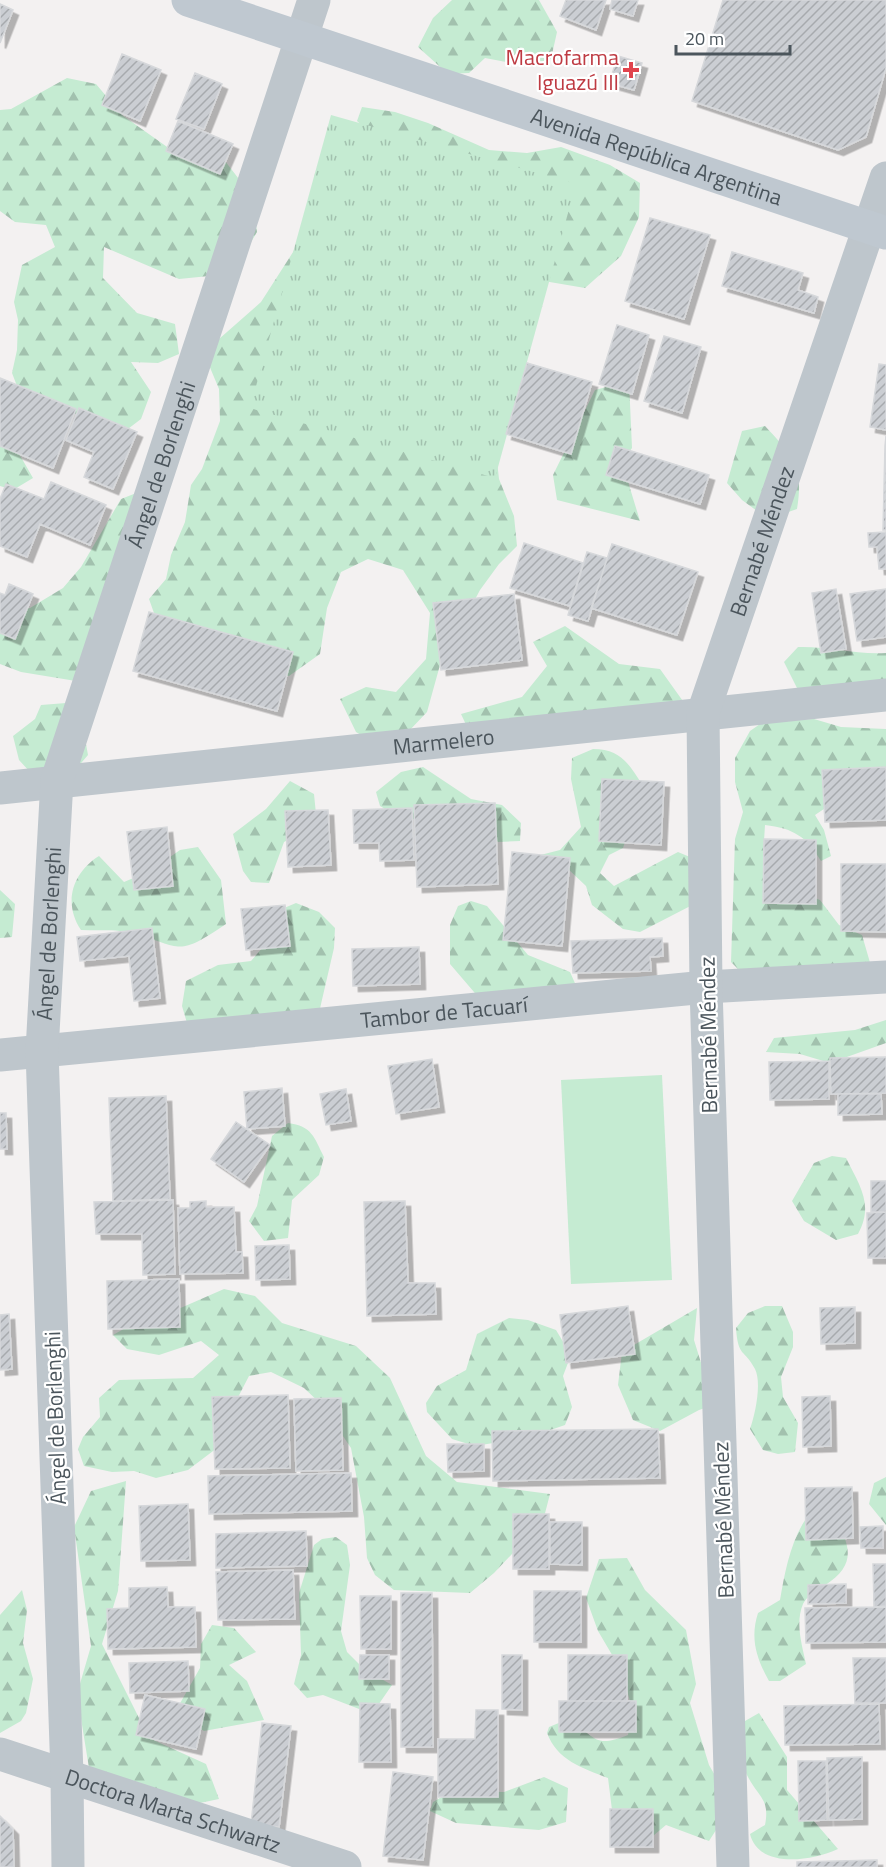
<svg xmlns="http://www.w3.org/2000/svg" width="886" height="1867" font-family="'Titillium Web',sans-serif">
	<defs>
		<pattern id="forest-firs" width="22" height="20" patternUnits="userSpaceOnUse" patternTransform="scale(1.5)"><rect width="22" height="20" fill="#c5ebd2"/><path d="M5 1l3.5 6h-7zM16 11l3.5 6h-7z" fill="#a2c1ae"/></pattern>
		<pattern id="park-tufts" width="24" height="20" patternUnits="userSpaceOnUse" patternTransform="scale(1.5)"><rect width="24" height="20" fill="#c5ebd2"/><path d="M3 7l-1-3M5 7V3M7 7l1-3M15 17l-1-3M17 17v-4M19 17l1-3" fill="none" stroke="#a2c1ae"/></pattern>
		<pattern id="building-hatch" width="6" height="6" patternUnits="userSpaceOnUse" patternTransform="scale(1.5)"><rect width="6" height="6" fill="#cbced3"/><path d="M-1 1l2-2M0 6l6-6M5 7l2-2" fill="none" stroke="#a7aaae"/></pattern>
		<filter id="shadow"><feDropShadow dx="5.5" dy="5.5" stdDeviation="0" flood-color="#0004"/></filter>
	</defs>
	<rect width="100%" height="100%" fill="#f3f1f1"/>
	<path fill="#c5ebd2" d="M662,1075l10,205 -101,4 -10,-204z"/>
	<path fill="url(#forest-firs)" d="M452,0h87l18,32 -6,27 -19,8 -47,-9 -16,15 -21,1 -30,-27 15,-29z
		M67,78l29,6 26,31 48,34 55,12 27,35 5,36 -15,25 -33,19 -30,3 -75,-32 -1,31 34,35 38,11 4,30 -21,9 -27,-1 20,30 -10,27 -21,16 -59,-28 -39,-8 -10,-26 5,-23 1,-30 -4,-18 8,-37 33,-18 -9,-22 -31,-3 -15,-11v-101l11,-1z
		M362,107l33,5 33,11 61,27 38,3 34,-6 49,18 30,18 -1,34 -18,39 -36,32 -53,-9 -175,-158z
		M295,249l200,194 4,36 15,37 3,30 -18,18 -19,26 -40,75 -13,47 -19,20 -32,12 -20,-12 -16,-33 26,-12 30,5 30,-33 4,-46 -27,-43 -35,-11 -27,13 -14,36 -7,46 -31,22 -29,-5 -101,-44 -10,-28 17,-20 5,-24 14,-33 6,-37 11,-16 18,-48 -1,-32 -13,-31 13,-19 42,-37z
		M629,381l3,67 -10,14 18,59 -83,-21 -4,-25 42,-85z
		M765,426c28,30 39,41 32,83l-29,10 -26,-19 -15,-17 15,-52z
		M0,435l10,3 23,40 -20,12 -13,-4z
		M144,490l-62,192 -61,-10 -21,-8v-52l30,-4 33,-20 18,-21 40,-68z
		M565,626l54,38 41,5 25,35 -208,44 -16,-34 61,-17 25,-31 -14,-24z
		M798,647c30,-1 58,8 88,6v49l-87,-10 -15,-30z
		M66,703l16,19 6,33 -18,21 -40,-4 -11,-12 -6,-24 22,-17 6,-14z
		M814,719l27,8 45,2v38l-71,48 9,15 7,26 -10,5c-14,-24 -28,-33 -56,-36l-2,32 6,24 51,19 19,25 23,10 9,31 -117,19 -23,-23 4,-123 8,-27 -8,-30v-24l15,-27 13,-9z
		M593,749c28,0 36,15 50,37l-20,62 -14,7 -9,18 14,13 64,-34 19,8 5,40 -62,32 -17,-3 -31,-24 -6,-19 -19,-18 -42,18 -15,-11 3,-13 47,-12 21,-23 -10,-48 1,-21z
		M423,767l48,32 31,6 19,18 -1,18 -22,1 -17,-17c-33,-3 -72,0 -101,-19l-4,-14 25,-20z
		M290,781l24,13 3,30 -33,18 -15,41 -18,-1 -8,-11 -10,-37 33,-25z
		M198,847l23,33 5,44c-49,33 -42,24 -94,9 -15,-4 -35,-2 -51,-3 -18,-27 -9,-57 18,-74l25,26 26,-11 30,-21z
		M0,890l15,14 -3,33 -12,1z
		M471,901l16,5 41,49 42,17 12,27h-102l-30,-35v-39l8,-19z
		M296,903l23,9 16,16 -1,20 -16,69 -131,6 -5,-17 4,-25 32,-16 33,-4 18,-21 8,-29z
		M886,1020v23l-56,20 -30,-9 -34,-2 8,-14 81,-8z
		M288,1123c24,3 26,14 36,34l-5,18 -27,25 -4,38 -24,3 -15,-20 8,-15 15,-70z
		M832,1156l14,2c14,28 28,47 12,76l-22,6 -32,-19 -12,-20 22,-38z
		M224,1289l31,7 27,27 74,23 34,32 36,78 31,26 93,12 -7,27 -49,52 -24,20 -76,-3 -19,-15 -8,-17 -3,-41 -13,-69 -29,-43 -18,-17 -33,-16 -22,4 -16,31 -16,41 -29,22 -32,8 -22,-7 -22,1 -28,-6 -6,-17 5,-12 17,-20 -1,-19 20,-18 74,-2 26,-23 -18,-14 -42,14 -32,-6 -14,-14 21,-12 26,-6z
		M765,1306h17l11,26v15l-12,30 2,20 15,26 -3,29 -17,2 -15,-4 -13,-21c5,-14 12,-46 5,-60 -11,-21 -17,-11 -19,-41l12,-15z
		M697,1308l-3,32 20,65 -15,5 -39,21 -27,-11 -15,-35 4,-33z
		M509,1318l19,2 28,10 15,25 -8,21 9,31 -7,18 -35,12 -55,9 -23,-7 -25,-27 -1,-9 11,-17 29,-16 11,-36z
		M886,1477v48l-17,-21 5,-21z
		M126,1481l-8,110 -16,53 47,94 57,26 13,35 -72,15 -58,-46 -12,-74 14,-48 -17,-119 17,-36z
		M813,1510l18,1c17,30 30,52 -7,75 -7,4 -18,11 -21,18 -8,19 -1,41 3,60l-26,17h-11c-13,-23 -19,-43 -11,-68l22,-13c5,-29 12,-68 33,-90z
		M336,1537l11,8 3,20 -9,66 6,21 17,17 28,16 -20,29 -49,-19 -16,3 -13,-14 7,-29 -2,-62 15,-48 8,-6z
		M627,1558l18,32 41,40 10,54 -6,19 19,62 23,40 -23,36 -43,-16 -25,21 -29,-36 -4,-32c-26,-10 -51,-18 -61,-45l2,-6 17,-7c31,14 25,30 62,15l4,-27 -11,-38 -23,-39 -12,-33 13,-39z
		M22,1590l5,20 -4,33 10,36 -7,34 -5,8 -21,12v-118z
		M212,1625l22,3 22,24 -27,13 18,16 17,39 -60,11 -30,-17 26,-46 1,-24z
		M759,1713l28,44v33l51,59c-31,14 -80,18 -88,-15l15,-9c5,-26 -6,-27 -17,-48 -6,-11 -9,-25 -13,-37l10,-19z
		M544,1777l24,11 -2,34 -27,8 -83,-7 -26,-12 3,-9 19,-11 52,1z"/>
	<path fill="url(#park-tufts)" d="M331,115l245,69 -81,294 -245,-70z"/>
	<path fill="url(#building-hatch)" stroke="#d6d8db" stroke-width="1.5" filter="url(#shadow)" d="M566,0h40l-10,30 -36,-14z
		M612,0h26l-5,16 -23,-7z
		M723,0h163v68l-20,69 -28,13 -146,-49z
		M0,4l13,6 -13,33z
		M122,54l39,16 -21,51 -38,-16z
		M618,56l24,7 -8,27 -25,-7z
		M195,73l27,11 -18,45 -28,-10z
		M178,121l55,23 -13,30 -54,-23z
		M650,218l60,17 -26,84 -59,-18z
		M732,252l71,21 -5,17 20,7 -4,16 -92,-27z
		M617,325l32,10 -17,59 -33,-10z
		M664,336l37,11 -19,66 -38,-12z
		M527,363l65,19 -21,72 -65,-20z
		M879,364l7,1v65l-16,-3z
		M0,378l76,31 -23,59 -53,-22z
		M79,408l58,24 -24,57 -29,-12 10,-25 -28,-12z
		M886,436v94h-3l2,-84z
		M615,446l94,29 -9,29 -94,-29z
		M51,482l55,23 -16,40 -50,-21 -13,33 -27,-11v-47l6,-15 38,15z
		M886,532v37h-7l-2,-22h-8l-1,-14z
		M524,543l59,20 -13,43 -60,-18z
		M612,544l86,28 -21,63 -86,-27z
		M587,552l20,6 -19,63 -20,-6z
		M9,584l24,10 -18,45 -15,-6v-40l5,2z
		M836,589l10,60 -25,4 -9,-60z
		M886,589v48l-29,4 -7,-47z
		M514,594l8,66 -81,10 -8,-67z
		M149,612l144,40 -16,59 -144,-40z
		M886,767v53l-61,2 -3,-52z
		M602,779l62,3 -3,63 -62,-4z
		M495,803l3,81 -81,3 -3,-82z
		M412,808l2,52 -34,1 -1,-18h-25l-1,-33z
		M328,810l3,55 -43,2 -3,-56z
		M167,827l6,59 -39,4 -7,-58z
		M764,839l52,1v64l-53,-1z
		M512,852l58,6 -8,88 -59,-6z
		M841,864h45v68l-45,-1z
		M285,905l5,41 -44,4 -5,-41z
		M152,928l8,70 -26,3 -5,-45 -49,5 -3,-24z
		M662,938l1,18 -13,1 1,14 -78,2 -2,-32z
		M419,947l1,37 -67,2 -1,-37z
		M886,1057v36l-55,1 -1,-36z
		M432,1059l7,48 -43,7 -8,-48z
		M829,1061v38l-59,1 -1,-38z
		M282,1088l3,38 -38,3 -3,-37z
		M346,1089l5,32 -25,4 -6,-31z
		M838,1094h43l1,20 -44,1z
		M166,1096l4,103 -57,2 -4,-103z
		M0,1113h6l1,36h-7z
		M236,1122l34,23 -26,37 -33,-23z
		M871,1181h15v31h-15z
		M173,1200l2,74 -32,1 -1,-41h-46l-2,-32z
		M206,1201v6h28l2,45h6l1,21 -63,1 -2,-66h12v-6z
		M405,1201l3,82h27l1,31 -69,2 -3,-114z
		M886,1212v46h-18l-1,-45z
		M289,1245l1,34 -34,1 -1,-34z
		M179,1279l1,48 -72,2 -1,-48z
		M628,1306l7,48 -69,9 -6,-48z
		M855,1307v36l-34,1 -1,-36z
		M9,1314l3,55 -12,1v-55z
		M288,1395l2,73 -75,1 -3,-72z
		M830,1396l1,50 -28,1 -1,-50z
		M341,1398l2,72 -47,1 -2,-72z
		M658,1429l2,49 -167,3 -1,-50z
		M447,1444h37v27l-36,1z
		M351,1473l1,38 -143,3 -1,-38z
		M852,1487l1,51 -47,2 -1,-52z
		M188,1504l2,56 -49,1 -2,-55z
		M513,1514h36v55h-36z
		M550,1522h32v43l-32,-1z
		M883,1526v22h-22l-1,-21z
		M306,1531l1,35 -91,2v-34z
		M873,1564h13v42l-12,1z
		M293,1570l2,49 -77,1 -2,-48z
		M846,1584v19l-38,1v-19z
		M167,1587l1,20h27l1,40 -88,2 -1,-40 22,-1v-20z
		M534,1591h47v51h-47z
		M401,1593h31l1,154h-32z
		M360,1596h31v53h-30z
		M886,1607v35l-80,1 -1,-35z
		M360,1655h29v24h-30z
		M502,1655h20v55l-20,-1z
		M568,1655h59v46h-59z
		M853,1658h33v45h-31z
		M188,1661l1,30 -59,2 -1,-30z
		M145,1695l60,14 -9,40 -60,-14z
		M559,1701h77v31h-77z
		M360,1703l30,1 1,58h-32z
		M879,1704l1,40 -95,1 -1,-39z
		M476,1710h22v87h-60v-58h37z
		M262,1723l29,3 -12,101 -28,-3z
		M862,1757v62l-33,1 -2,-62z
		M798,1761h28l1,59 -28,1z
		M393,1772l40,5 -10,83 -40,-4z
		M610,1809h43v38h-43z
		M0,1816l13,13 1,38h-14z
		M877,1860v7h-80v-5z"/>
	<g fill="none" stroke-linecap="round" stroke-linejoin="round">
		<g stroke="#bec6cc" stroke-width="33">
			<path id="s1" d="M0,788l886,-93"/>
			<path id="s2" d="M0,1055l706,-68 180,-10"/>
			<path id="s3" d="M0,1754l345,113"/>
			<path id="s4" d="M68,1867l-1,-92 -25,-724 15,-271 257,-780"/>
			<path id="s5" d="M733,1867l-27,-880 -3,-274 183,-535"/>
		</g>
		<path stroke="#bfc8d0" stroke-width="33" id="s6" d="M188,0l698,233"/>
	</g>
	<path fill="#e0444e" stroke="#fff" stroke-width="2" d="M628 61h6v6h6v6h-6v6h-6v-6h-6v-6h6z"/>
	<g text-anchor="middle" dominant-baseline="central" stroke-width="4.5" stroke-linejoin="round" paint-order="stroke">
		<g font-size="22" fill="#be3a42" stroke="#fff" text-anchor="end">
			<text x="619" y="57">Macrofarma<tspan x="619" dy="25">Iguazú III</tspan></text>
		</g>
		<g font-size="22" fill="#4b555c" stroke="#fff">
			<text stroke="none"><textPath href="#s6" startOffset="494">Avenida República Argentina</textPath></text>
			<text stroke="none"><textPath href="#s4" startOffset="1420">Ángel de Borlenghi</textPath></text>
			<text stroke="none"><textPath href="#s5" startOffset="1336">Bernabé Méndez</textPath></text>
			<text stroke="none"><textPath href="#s1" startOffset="446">Marmelero</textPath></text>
			<text stroke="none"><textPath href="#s4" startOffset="934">Ángel de Borlenghi</textPath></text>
			<text stroke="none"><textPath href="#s2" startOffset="446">Tambor de Tacuarí</textPath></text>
			<text transform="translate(708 1035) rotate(-91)">Bernabé Méndez</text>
			<text transform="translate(55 1418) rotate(-92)">Ángel de Borlenghi</text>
			<text transform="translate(723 1520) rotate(-92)">Bernabé Méndez</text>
			<text stroke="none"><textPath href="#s3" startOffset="182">Doctora Marta Schwartz</textPath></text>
		</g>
	</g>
	<path d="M676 45v9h114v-9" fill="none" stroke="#4b555c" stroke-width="3"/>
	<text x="685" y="45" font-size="18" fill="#4b555c" stroke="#ffffff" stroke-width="4.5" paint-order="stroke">20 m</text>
</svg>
